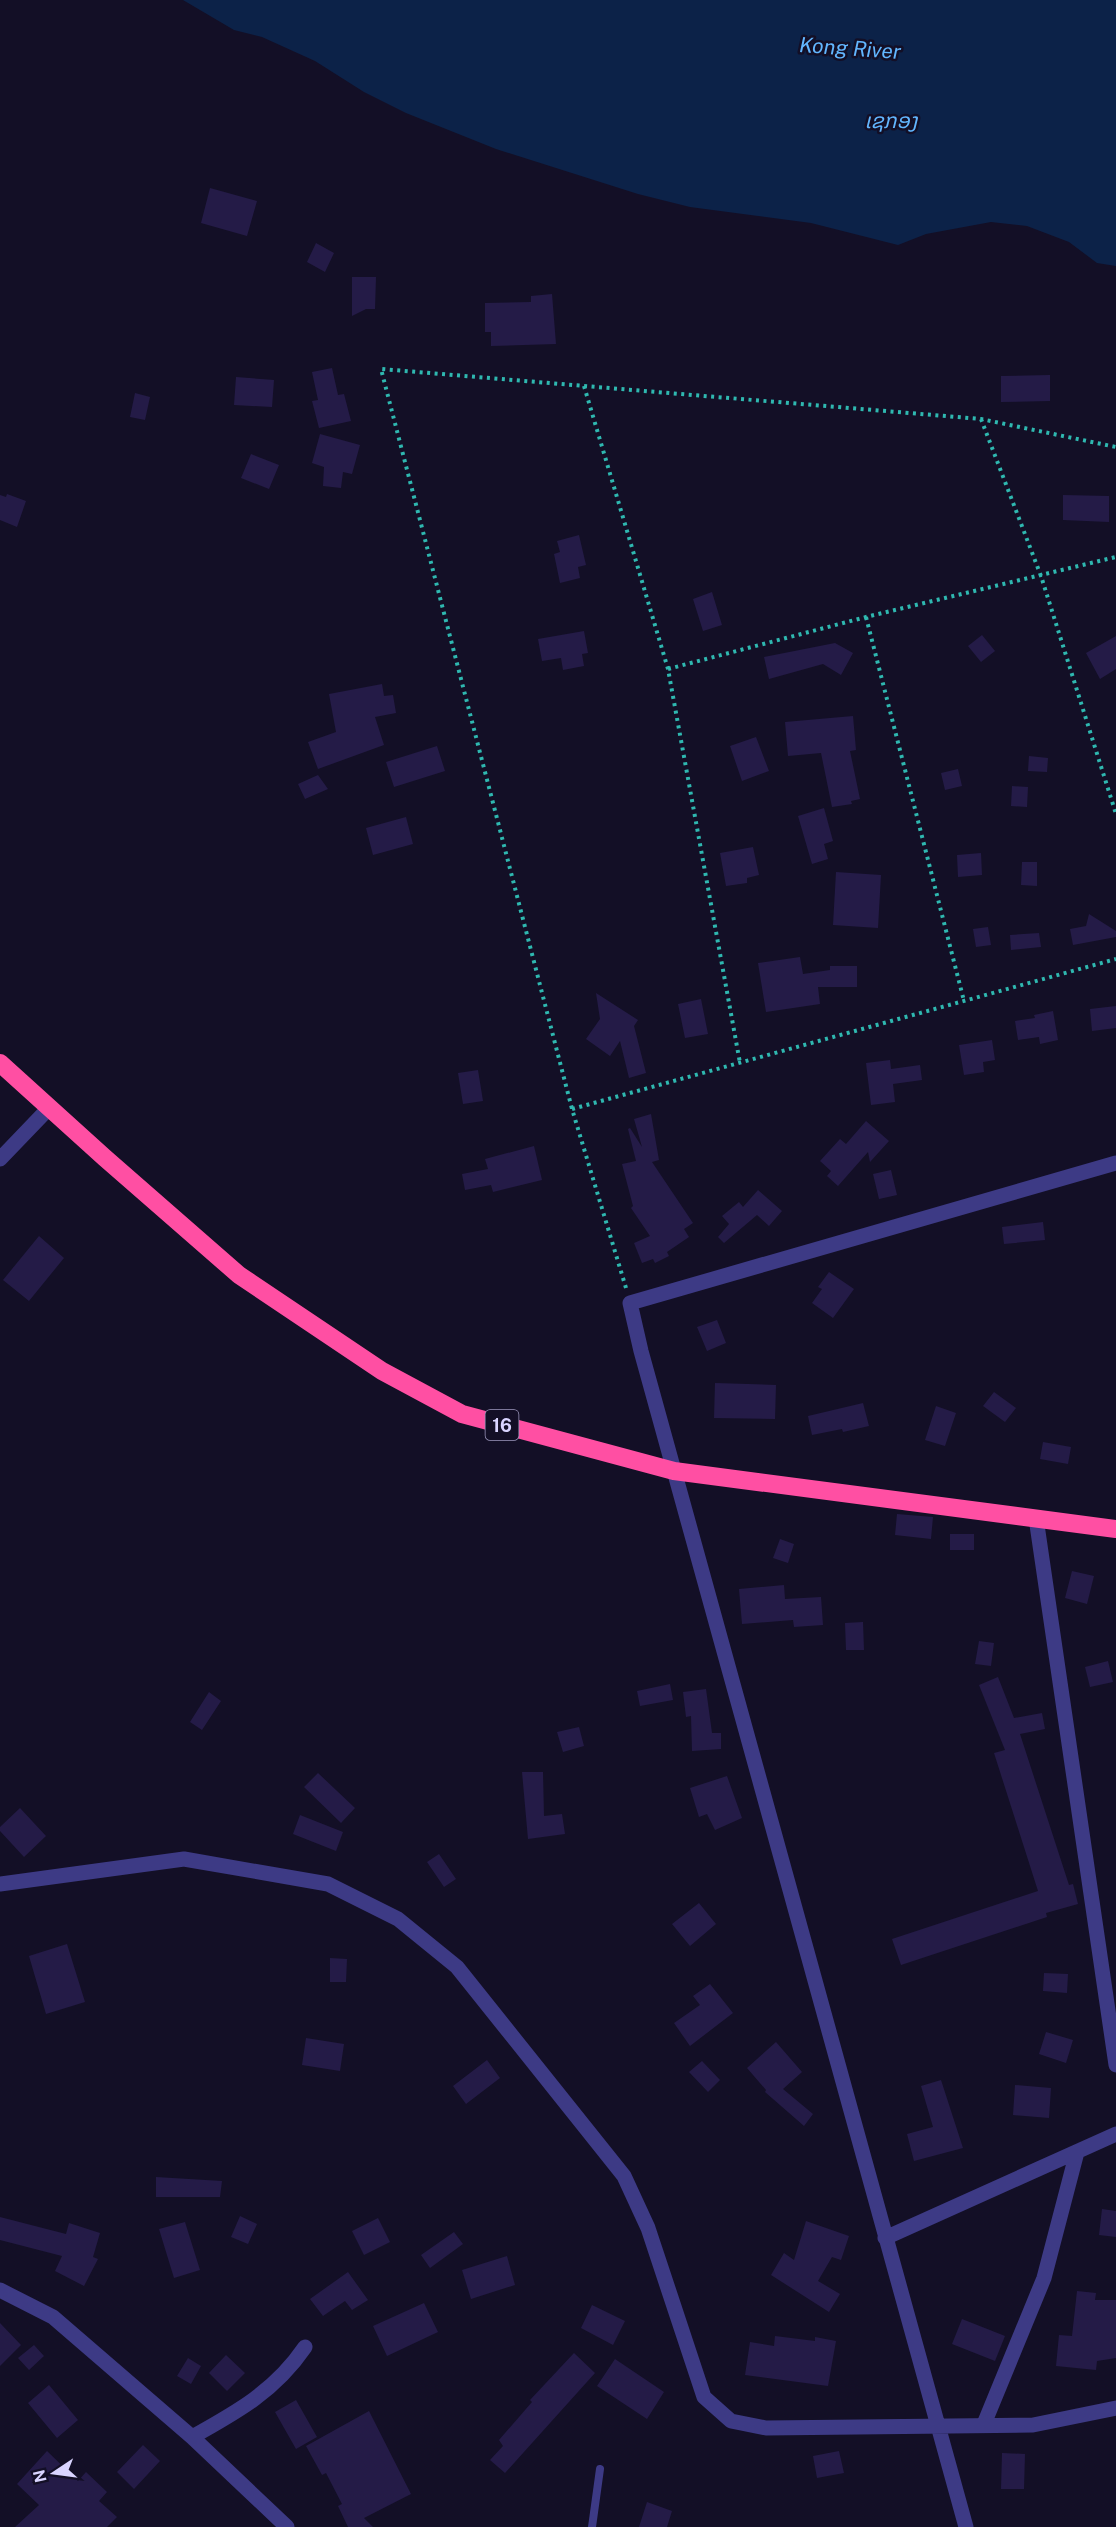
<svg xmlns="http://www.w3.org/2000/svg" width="1116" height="2527" font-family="'Public Sans','Noto Sans Lao',sans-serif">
	<rect width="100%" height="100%" fill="#130f26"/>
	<path fill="#0c2248" d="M183,0h933v266l-19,-3 -28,-21 -42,-16 -36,-4 -65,12 -28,11 -87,-22 -121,-16 -52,-13 -142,-45 -90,-36 -42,-21 -49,-31 -53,-24 -28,-7z"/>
	<path fill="#241b47" d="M210,188l47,13 -10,35 -46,-13z
		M316,243l18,10 -9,19 -18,-10z
		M352,277h24l-1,32h-9l-14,7z
		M552,294l4,50 -65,2v-14h-6v-29l46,-1v-6z
		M332,368l6,27 6,-1 7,27 -32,7 -7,-27 6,-1 -6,-28z
		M1050,375v26l-49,1v-26z
		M236,377l38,3 -2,27 -38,-2z
		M135,393l15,4 -5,23 -15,-3z
		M320,434l40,11 -8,29 -9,-2 -2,16 -18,-2 1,-19 -12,-4z
		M251,454l28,11 -10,24 -28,-11z
		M7,494l19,7 -9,26 -17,-7v-25l6,2z
		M1063,495l46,1v26l-46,-2z
		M579,535l7,30 -8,2 2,11 -20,5 -6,-29 6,-2 -3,-11z
		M712,592l10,33 -19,6 -10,-32z
		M584,631l4,22 -6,1 2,12 -21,4 -2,-12 -19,3 -4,-22z
		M982,635l13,16 -14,11 -13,-16z
		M1116,636v33l-16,10 -14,-26z
		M835,643l18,10 -12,22 -18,-11 -54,15 -5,-22z
		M382,684l2,12 9,-1 3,18 -21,4 9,28 -66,24 -10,-27 28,-10 -7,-38z
		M853,716l3,34 -6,1 10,48 -9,2 1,3 -20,3 -11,-54 -33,3 -3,-34z
		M756,737l13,34 -27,10 -12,-35z
		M437,746l8,25 -51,16 -8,-25z
		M1029,756l19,2 -1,14 -19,-1z
		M958,769l4,17 -17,4 -4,-17z
		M318,775l10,14 -23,10 -7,-15z
		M1012,786l16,1 -1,20 -16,-1z
		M824,808l9,33 -9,3 4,15 -16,5 -14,-48z
		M406,817l7,27 -40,11 -7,-27z
		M753,847l6,28 -12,3v5l-21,3 -6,-33z
		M981,853l1,22 -24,2 -1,-22z
		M1022,862h15v24l-16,-1z
		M836,872l45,3 -3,53 -45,-3z
		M1089,914l27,17v6l-43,8 -3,-16 16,-3z
		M988,927l3,18 -15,2 -3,-18z
		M1039,933l2,14 -30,3 -1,-15z
		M800,957l3,17 27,-4v-4h27v21h-39l2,17 -54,8 -8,-49z
		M596,993l42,27 -4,6 12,47 -17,5 -9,-37 -10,15 -24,-17 14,-20z
		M701,999l7,35 -23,4 -7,-34z
		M1116,1006v22l-24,3 -2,-22z
		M1053,1011l5,29 -18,4 -1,-7 -21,3 -3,-19 20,-3 -1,-3z
		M992,1040l3,20 -12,2 1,10 -20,3 -5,-30z
		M890,1060l1,9 29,-4 2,15 -29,4 2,18 -24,3 -5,-42z
		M478,1070l5,31 -20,3 -5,-31z
		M651,1114l8,46 -7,2 41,61 -9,6 5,8 -22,15 2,4 -14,7 -2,-4 -11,4 -8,-20 16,-7 -19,-28 2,-2 -11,-42 14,-3 -8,-32 2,-1 12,19 -8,-28z
		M866,1121l23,20 -19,21 -2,-10 -30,34 -11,-10 4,-5 -11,-10 20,-22 6,5z
		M534,1146l8,34 -49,12 -2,-7 -26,5 -3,-16 26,-5 -3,-10z
		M891,1170l6,25 -18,4 -6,-25z
		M758,1190l24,21 -13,15 -12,-11 -33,28 -6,-6 11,-13 -7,-8 17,-14 4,5z
		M1043,1222l2,18 -41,4 -2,-17z
		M39,1236l25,22 -35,43 -26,-21z
		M829,1272l25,17 -21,29 -21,-15 10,-14 -4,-2z
		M717,1320l9,23 -19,8 -10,-24z
		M715,1383l61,2 -1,34 -61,-1z
		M994,1392l22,16 -11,14 -22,-16z
		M863,1403l6,23 -26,6 -1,-3 -30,6 -4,-19z
		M936,1406l20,7 -11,33 -20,-6z
		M1043,1442l28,5 -3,17 -28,-5z
		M897,1514l36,3 -2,22 -36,-4z
		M950,1534h24v16h-24z
		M780,1539l14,5 -6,19 -15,-5z
		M1072,1571l22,5 -7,28 -22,-6z
		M784,1585l1,14 36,-2 2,28 -29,2 -1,-7 -51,4 -3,-35z
		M863,1622l1,28h-18l-1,-27z
		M979,1641l15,2 -3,23 -16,-2z
		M1108,1661l5,21 -23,5 -5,-20z
		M998,1677l16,41 28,-5 3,16 -25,5 49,151 4,-1 5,20 -32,9 1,4 -146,48 -9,-26 146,-48 -44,-138 11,-3 -26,-65z
		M670,1684l3,16 -33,6 -3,-15z
		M706,1689l6,44h9v16l-29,2 -1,-35 -5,1 -3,-25z
		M209,1692l12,9 -19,29 -12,-8z
		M579,1727l5,19 -21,6 -6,-20z
		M522,1772h21l1,44 18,-2 3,20 -37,5z
		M318,1773l37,35 -14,15 -37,-36z
		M727,1776l15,42 -27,12 -8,-16 -8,3 -9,-29z
		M20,1808l26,28 -22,21 -24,-26v-4z
		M300,1815l43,17 -7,19 -43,-17z
		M439,1854l17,25 -12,8 -17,-25z
		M699,1903l17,21 -26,22 -18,-22z
		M67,1944l18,58 -39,12 -17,-58z
		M330,1958l17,1 -1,23h-16z
		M1044,1973l24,1 -1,19 -24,-2z
		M710,1984l23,29 -43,33 -16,-23 26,-18 -7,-9z
		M1046,2032l27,8 -7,23 -27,-9z
		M306,2038l38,6 -4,27 -38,-6z
		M776,2042l26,30 -19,17 30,25 -9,12 -39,-34 1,-2 -19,-22z
		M487,2060l13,18 -34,26 -13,-18z
		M702,2061l18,19 -12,12 -19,-20z
		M941,2080l22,68 -49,13 -7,-27 26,-7 -12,-41z
		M1015,2085l36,3 -2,30 -36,-3z
		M156,2177l66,4 -2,16h-64z
		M1102,2209l14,2v26l-17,-2z
		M240,2216l17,8 -9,20 -17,-7z
		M0,2217l66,17 3,-11 31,10 -7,24 5,2 -14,27 -29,-15 7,-15 -62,-16z
		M378,2218l12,24 -26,13 -12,-24z
		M806,2221l43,15 -8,24 -9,-3 -14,24 22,13 -11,18 -58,-37 13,-22 10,7z
		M185,2222l15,48 -26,8 -15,-49z
		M454,2232l9,12 -33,24 -9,-13z
		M507,2256l8,29 -44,14 -9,-29z
		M348,2272l20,28 -16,10 -7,-9 -22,15 -13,-17z
		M1077,2291l19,2 -1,7h21v58l-19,3 -1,9 -40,-4 3,-31 13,1z
		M424,2303l14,29 -51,24 -14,-30z
		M592,2305l33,16 -12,24 -32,-17z
		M962,2319l43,17 -10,25 -43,-17z
		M0,2323l21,22 -21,21z
		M775,2336l40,5v-4l21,4 -8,45 -83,-11 5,-33 24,4z
		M34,2345l10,11 -15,14 -11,-12z
		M574,2353l21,20 -90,100 -15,-13 13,-14 -4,-6 33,-38 -2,-2z
		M226,2355l19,18 -18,18 -18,-18z
		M188,2358l13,8 -10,18 -14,-8z
		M615,2359l49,33 -17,27 -50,-33z
		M49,2385l29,35 -21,18 -29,-35z
		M296,2400l21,37 -21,12 -21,-37z
		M369,2411l42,83 -47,24 9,9h-25l-10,-21 4,-2 -16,-31 -4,2 -16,-29z
		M143,2445l17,16 -26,28 -17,-17z
		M47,2451l31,30 8,-9 21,20 -8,9 18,16 -10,10h-92l24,-22 -22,-21z
		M839,2451l5,22 -27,5 -4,-22z
		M1002,2453l23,1 -1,35h-23z
		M647,2502l25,9 -5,16h-28z"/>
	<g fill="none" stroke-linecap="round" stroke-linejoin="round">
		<path stroke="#2fb8b0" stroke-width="4" stroke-dasharray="3 4.5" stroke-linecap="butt" d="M584,386l84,283 72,394
			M981,419l60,157 75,238
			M866,617l98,384
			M668,669l198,-52 250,-60
			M572,1109l544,-150
			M626,1288l-54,-179 -191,-740 600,50 135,28"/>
		<path stroke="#3d3a85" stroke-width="8" d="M592,2527l8,-58"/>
		<path stroke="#3d3a85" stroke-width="15" d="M0,1159l49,-51
			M1036,1518l80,547
			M0,1884l184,-25 144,25 70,35 59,48 167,209 24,52 56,169 27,24 35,7 267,-3 83,-17
			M885,2238l231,-104
			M0,2290l53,27 139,120 95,90
			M984,2424l60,-146 33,-126
			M192,2437c45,-25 83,-46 113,-90
			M966,2527l-325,-1176 -11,-48 486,-140"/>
		<path stroke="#ff4fa3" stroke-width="18" d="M0,1063l105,95 134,117 143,96 80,43 212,57 442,58"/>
	</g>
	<g text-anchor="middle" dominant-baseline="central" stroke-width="5" stroke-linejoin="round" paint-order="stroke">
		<rect fill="#130f26" stroke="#9e99be" stroke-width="1.5" x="485.5" y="1410" width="33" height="30" rx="4.5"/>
		<g font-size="18" font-weight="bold" fill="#d9d4ff">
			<text x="502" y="1425">16</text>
		</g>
		<g font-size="21" font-style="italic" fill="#62b6ff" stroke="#130f26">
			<text transform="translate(850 48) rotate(4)">Kong River</text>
			<text x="891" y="120">ເຊກອງ</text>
		</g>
	</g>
	<g transform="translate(54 2473) rotate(257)" stroke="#130f26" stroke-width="4.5" paint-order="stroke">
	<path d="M0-4.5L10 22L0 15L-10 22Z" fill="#d9d4ff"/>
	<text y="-9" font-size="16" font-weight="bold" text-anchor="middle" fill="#d9d4ff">N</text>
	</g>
</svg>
